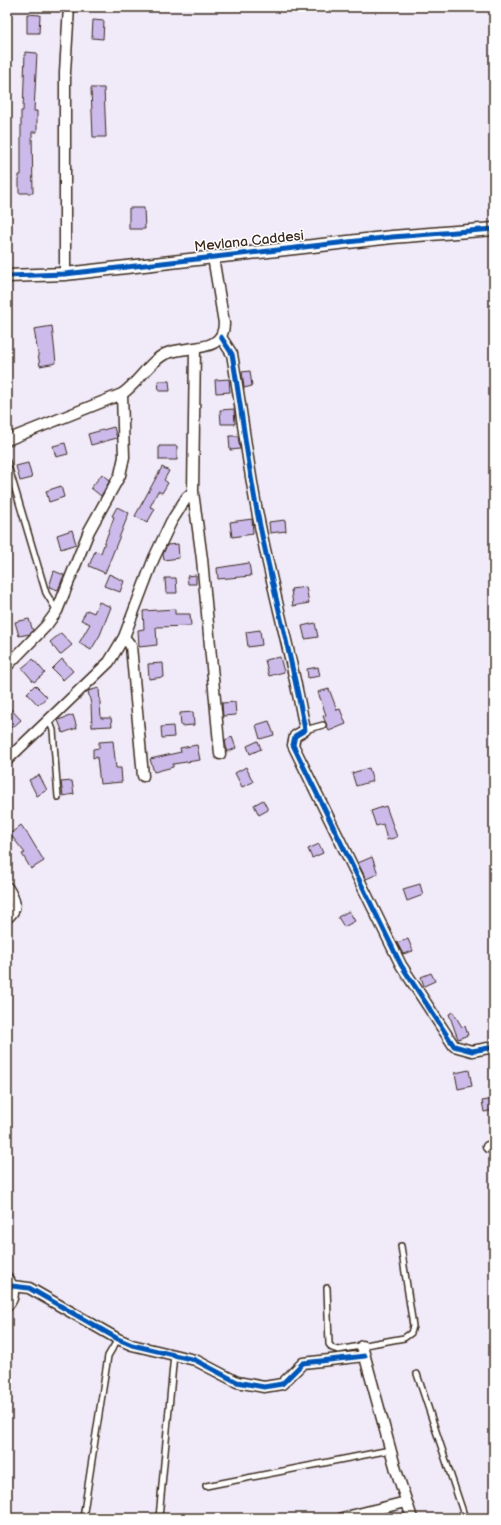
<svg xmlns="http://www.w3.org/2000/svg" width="501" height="1525" font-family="'Balsamiq Sans',sans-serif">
	<rect width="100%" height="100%" fill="#f0eaf9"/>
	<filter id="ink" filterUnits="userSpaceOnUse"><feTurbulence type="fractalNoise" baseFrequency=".025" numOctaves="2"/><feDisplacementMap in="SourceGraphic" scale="8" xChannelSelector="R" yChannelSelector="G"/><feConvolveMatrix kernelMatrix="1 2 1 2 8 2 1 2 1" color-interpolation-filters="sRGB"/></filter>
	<g filter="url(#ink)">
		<path fill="#ccbaeb" stroke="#3b2a1e" d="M27,14l13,1 -1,18h-12z
			M93,20l11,1 -1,18 -11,-1z
			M25,52l12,1 -3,58h3v21h-5l1,61h-14v-18h2v-64h2z
			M91,88h13l2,49h-13z
			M129,208h15l1,21h-16z
			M52,326l4,37 -16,3 -6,-37z
			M250,371l2,15 -8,2 -2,-16z
			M229,379l1,13 -14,1 -1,-13z
			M158,381h11l1,10h-11z
			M234,409l1,15h-14l-1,-14z
			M114,427l3,11 -26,7 -3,-11z
			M229,436h9l2,13 -10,1z
			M65,443l3,11 -12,3 -3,-11z
			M159,446h18v14h-18z
			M28,463l4,15 -12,3 -4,-15z
			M162,467l7,4 -5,9 4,3 -6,10 -4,-2 -8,16 5,2 -8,14 -12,-7z
			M102,474l8,6 -9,16 -10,-8z
			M61,486l3,11 -15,5 -3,-11z
			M117,507l12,6 -24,60 -16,-7 6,-15 6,2 13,-36 -2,-1z
			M252,519l1,15 -21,3 -2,-15z
			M285,520l1,11 -16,2 -1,-11z
			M72,530l4,14 -15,5 -4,-14z
			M178,544l1,14 -15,2 -1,-6 4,-9z
			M249,563l2,13 -33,3 -1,-11z
			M54,571l10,4 -6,15 -9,-3z
			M109,574l15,7 -4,11 -16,-6z
			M196,575v9h-8l-1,-8z
			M165,578h11l1,15h-11z
			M306,587l3,16 -16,3 -2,-17z
			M99,602l12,5 -11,28 -9,15 -12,-7 11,-19 -9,-4 6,-10 7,3z
			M175,609v5h15l1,12 -35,1 1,18 -18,2 -1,-17 6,-1 -1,-18z
			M29,619l4,12 -3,3 -11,2 -4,-14z
			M315,623l3,14 -13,2 -3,-13z
			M260,630l2,15 -14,2 -2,-15z
			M61,633l11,12 -12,10 -10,-13z
			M280,657l4,15 -15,4 -4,-16z
			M33,659l12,14 -11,9 -12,-14z
			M62,659l11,12 -10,9 -11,-11z
			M163,663l1,14 -15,2 -1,-15z
			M318,667l2,9 -12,2 -1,-9z
			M35,685l12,12 -9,8 -11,-12z
			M99,688l2,30h10l1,8 -20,1 -1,-23 -3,-13z
			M329,689l8,21 3,-1 6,15 -17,7 -6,-15 3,-1 -8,-23z
			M235,702l1,13 -13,1 -1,-13z
			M7,705l14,15 -9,8 -5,-6z
			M193,712l1,13 -13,1 -1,-13z
			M73,715l4,13 -14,5 -5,-13z
			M269,721l5,14 -14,4 -4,-14z
			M173,726l1,11 -12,1 -1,-11z
			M232,737l4,11 -9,4 -2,-12z
			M113,741l3,27h5l1,14 -22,2 -3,-27 -4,1v-9l6,-1v-6z
			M258,741l3,8 -11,5 -3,-8z
			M197,745l3,15 -27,4v3l-19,5 -4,-13 31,-7 -1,-4z
			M246,767l7,15 -11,5 -7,-14z
			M369,768l4,13 -17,5 -4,-13z
			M39,775l8,15 -10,6 -8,-16z
			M72,781l2,13 -11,2 -2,-14z
			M263,800l5,10 -9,5 -5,-10z
			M386,806l11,31 -10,3 -4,-16 -7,2 -5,-15z
			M21,825l8,11 15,25 -13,8 -9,-15 3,-1 -15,-19z
			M319,844l4,9 -11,5 -4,-9z
			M372,857l6,17 -12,5 -8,-16z
			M420,884l3,11 -16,6 -4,-12z
			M349,911l6,10 -11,6 -6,-10z
			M408,939l5,12 -10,3 -6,-11z
			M431,973l4,8 -11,5 -3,-9z
			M453,1012l9,15 3,-1 3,9 -10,4 -9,-25z
			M469,1070l3,16 -14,3 -3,-16z
			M494,1099v11l-10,2 -2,-11z"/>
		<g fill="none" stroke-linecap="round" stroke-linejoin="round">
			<defs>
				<path id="service" d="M7,462l39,131 11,18
					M49,720l4,10 5,67
					M305,730l18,-5
					M327,1288l2,56 3,4 6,2 66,-12 7,-5 2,-7 -12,-80
					M417,1374l48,144
					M206,1486l184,-36
					M83,1518l25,-162 10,-17
					M159,1518l15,-164"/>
				<path id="minor" d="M65,274v-202l4,-65
					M221,337l11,17c9,52 15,105 25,157 14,73 35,146 48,219l-10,6 -2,9 108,220 53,81 18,5 22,-4
					M195,348l-2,144 9,67 18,195
					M7,440l115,-46c15,-10 28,-33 43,-40 21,-10 59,1 59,-31l-11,-66
					M124,637l7,9 12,130
					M7,666l39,-40 11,-15 32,-80 31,-56 4,-18 -2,-63
					M7,760l102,-98 15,-25 30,-79 17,-36 16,-25 6,-5
					M7,887c7,11 13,21 0,31
					M488,1147l6,-1
					M7,1278c8,9 8,20 0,28
					M12,1286l17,2 89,51 14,6 63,15 42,22 27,5 18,-3 21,-21 62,-7
					M362,1346l34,124 16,48
					M342,1518l64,-16"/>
				<path id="tertiary" d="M7,276l58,-2 327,-37 102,-8"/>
			</defs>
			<use href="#service" stroke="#3b2a1e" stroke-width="8"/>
			<use href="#minor" stroke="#3b2a1e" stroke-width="13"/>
			<use href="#tertiary" stroke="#3b2a1e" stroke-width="15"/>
			<use href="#service" stroke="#fff" stroke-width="5"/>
			<use href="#minor" stroke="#fff" stroke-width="10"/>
			<use href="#tertiary" stroke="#fff" stroke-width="12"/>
			<defs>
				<path id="cycleway" d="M7,276l58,-2 327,-37 102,-8
					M221,337l11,17c9,52 15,105 25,157 14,73 35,146 48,219l-10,6 -2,9 108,220 53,81 18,5 22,-4
					M12,1286l17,2 89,51 14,6 63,15 42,22 27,5 18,-3 21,-21 62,-7"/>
			</defs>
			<use href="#cycleway" stroke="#fff" stroke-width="8"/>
			<use href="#cycleway" stroke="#0057b8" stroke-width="5"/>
		</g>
	</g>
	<g text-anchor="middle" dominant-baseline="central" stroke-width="3" stroke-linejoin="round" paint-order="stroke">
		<g font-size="14" fill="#3b2a1e" stroke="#fff">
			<text transform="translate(249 241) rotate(-6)">Mevlana Caddesi</text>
		</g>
	</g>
	<rect width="501" height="1525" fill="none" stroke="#fff" stroke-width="24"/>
	<rect x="12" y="12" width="477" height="1501" fill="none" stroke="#3b2a1e" stroke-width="1.5" filter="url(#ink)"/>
</svg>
